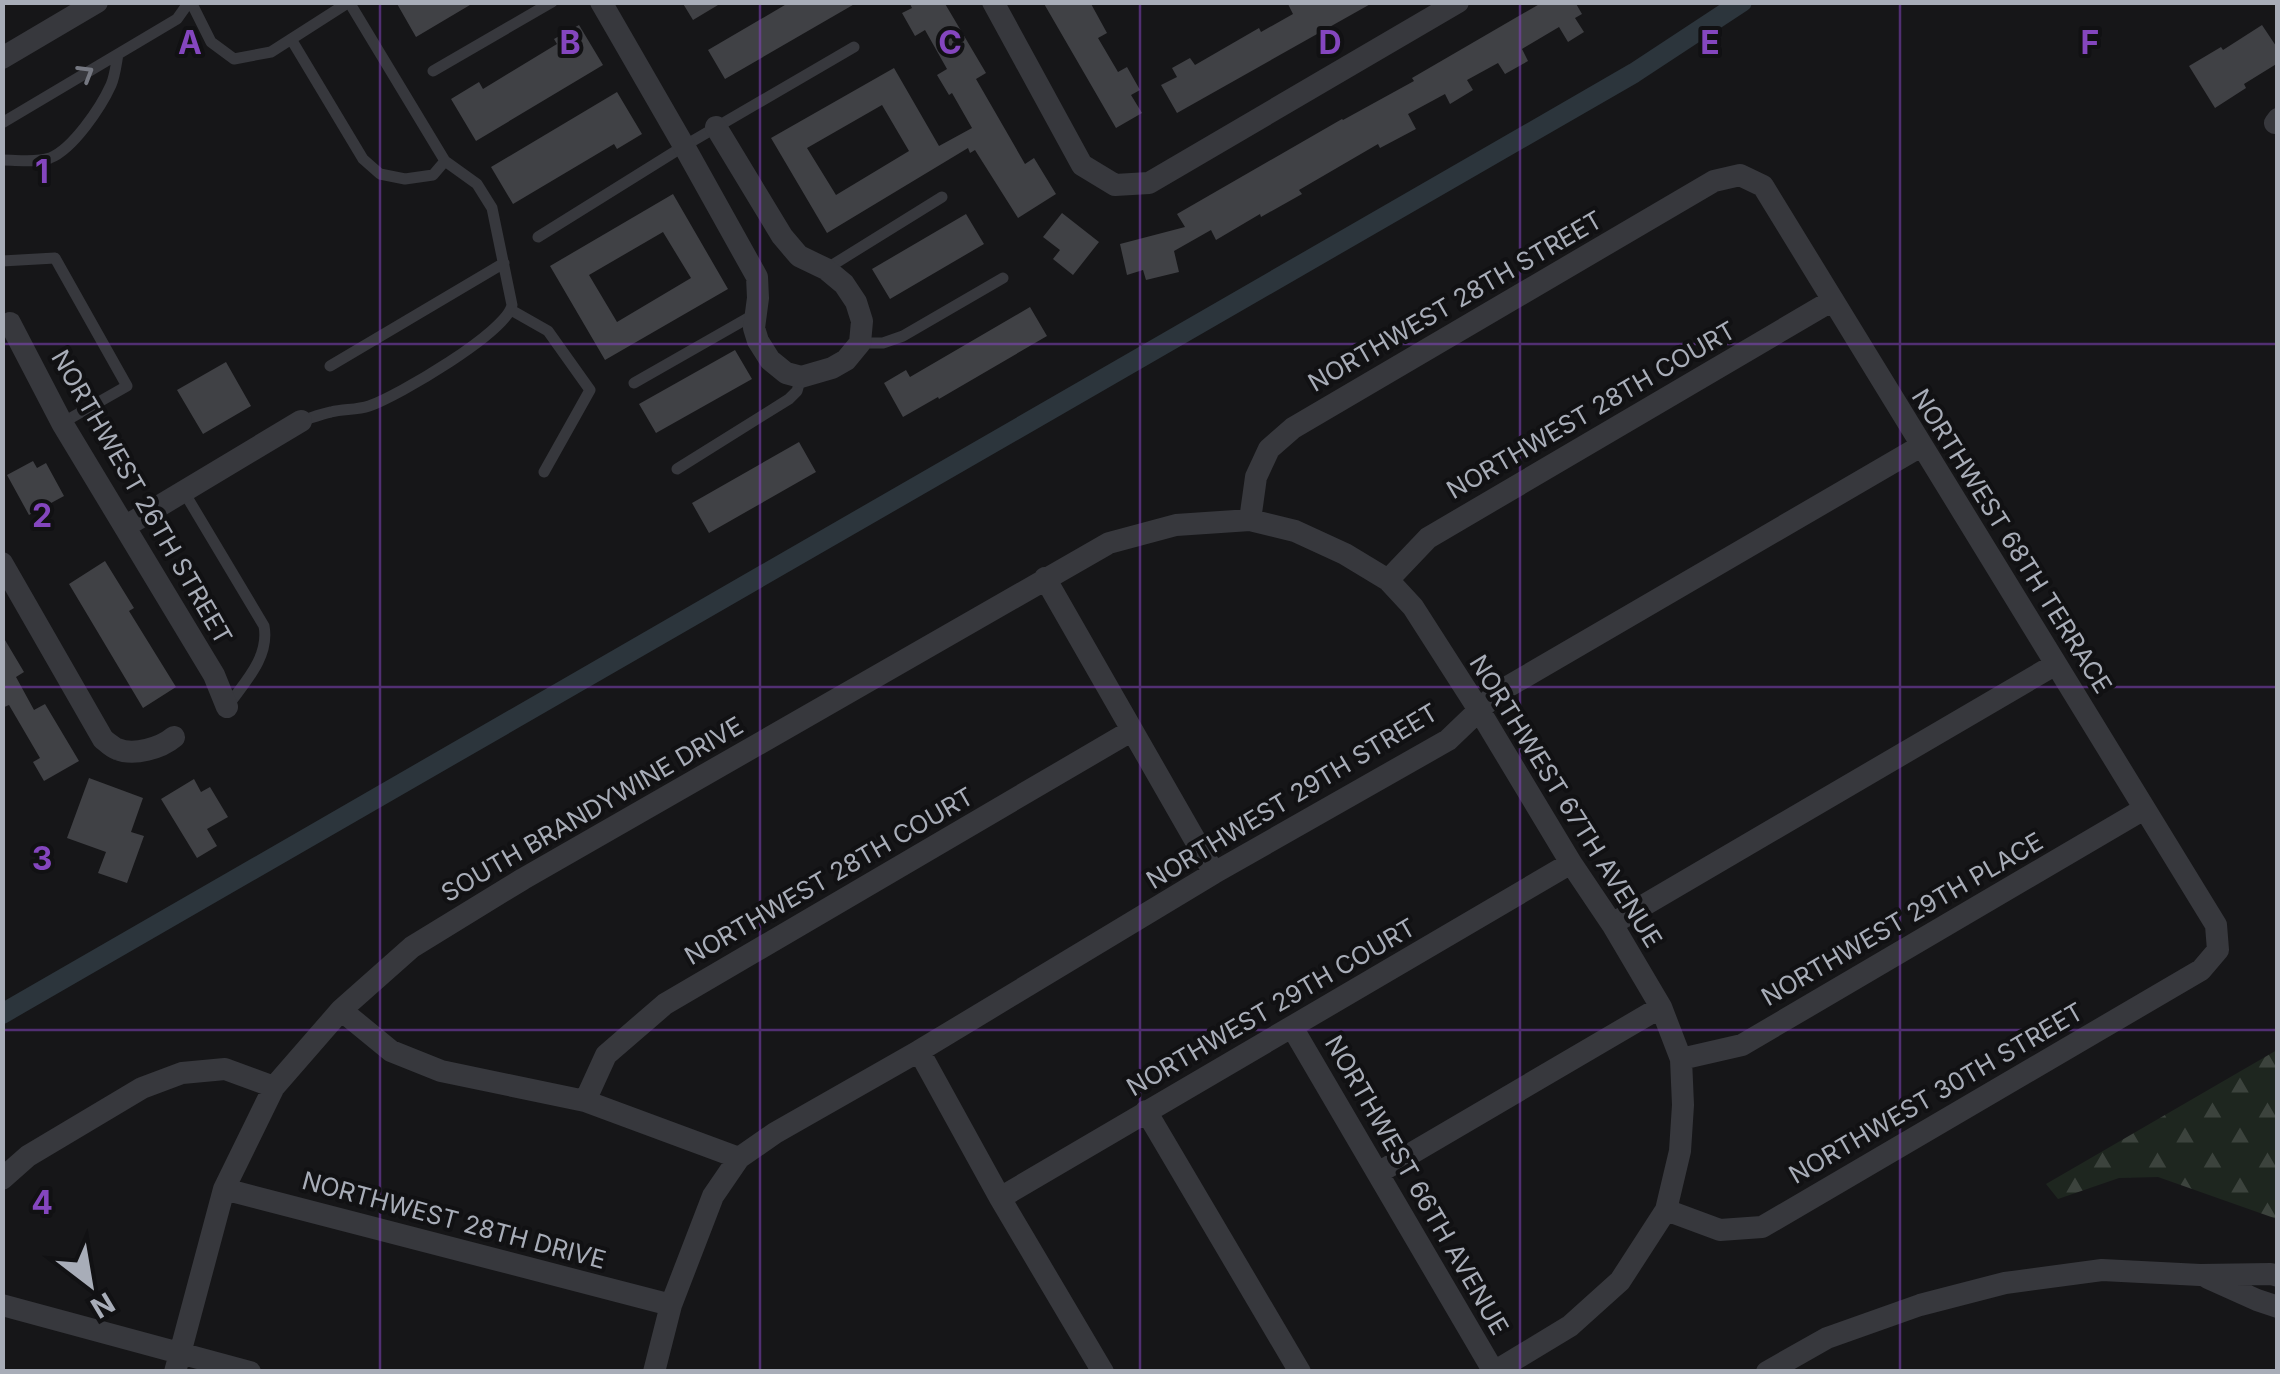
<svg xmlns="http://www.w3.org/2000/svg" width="2280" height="1374" font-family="Inter,sans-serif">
	<defs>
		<pattern id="forest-firs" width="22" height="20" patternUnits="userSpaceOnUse" patternTransform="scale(2.5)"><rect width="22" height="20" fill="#1e261f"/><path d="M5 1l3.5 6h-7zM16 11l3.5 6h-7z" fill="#3c433d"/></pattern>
	</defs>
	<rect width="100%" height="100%" fill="#161618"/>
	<path fill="url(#forest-firs)" d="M2277,1050v169l-119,-42 -39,1 -61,21 -12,-15z"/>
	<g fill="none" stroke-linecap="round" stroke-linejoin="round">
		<path stroke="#2c353c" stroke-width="20" d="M2,1014l1632,-941 108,-71"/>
	</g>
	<path fill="#404145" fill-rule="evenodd" d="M396,2h79l-59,35z
		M682,2h41l-30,18z
		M790,2h68l-133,77 -17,-29z
		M909,2h35l42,71 -10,6 49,85 9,-6 22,36 -38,24 -43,-68 -5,3 -2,-5 -141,85 -56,-95 123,-70 45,78 33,-18 -20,-35 -3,2 -12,-20 10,-6 -22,-39 -10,6 -13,-23 10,-5zM882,105l27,46 -73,44 -29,-47z
		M1043,2h47l17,31 -9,5 20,34 9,-5 13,23 -9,5 11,18 -26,15z
		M1287,2h87l-197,111 -16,-28 16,-8 -5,-9 18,-10 5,7 64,-37 2,4 32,-18z
		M1543,2h32l7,12 -7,4 9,14 -16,10 -9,-15 -37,22 6,12 -23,13 -7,-11 -31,17 6,10 -23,14 -5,-10 -37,20 8,15 -36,19 -2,-4 -79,46 3,4 -41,23 -1,-3 -44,26 -5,-10 -37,21 5,21 -33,8 -3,-10 -16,5 -7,-31 65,-17 -8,-13 165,-95 1,1 71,-39 -2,-3z
		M579,25l24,40 -127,76 -25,-42 28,-17 4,7 74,-45 -3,-5z
		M2262,25l16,24v14l-34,21 2,4 -31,20 -26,-42 32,-19 2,3z
		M617,92l25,42 -25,15 -3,-5 -101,60 -22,-37z
		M673,194l55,95 -123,71 -55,-94zM663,232l28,46 -74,44 -28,-47z
		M1062,213l37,29 -26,33 -20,-16 7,-9 -17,-13z
		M966,214l18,30 -94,55 -18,-30z
		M1030,307l17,29 -108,63 -1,-2 -35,20 -19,-34 22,-13 4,7z
		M735,350l17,29 -96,54 -17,-29z
		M226,362l25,44 -48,28 -26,-44z
		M799,442l17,30 -107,61 -17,-30z
		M33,461l4,7 9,-5 18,33 -35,19 -22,-40z
		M105,561l29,47 -5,3 47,76 -33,21 -74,-124z
		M2,635l22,37 -8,5 18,33 11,-6 34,57 -35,20 -11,-19 7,-4 -31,-53 -7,3z
		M89,778l54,20 -12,34 13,4 -17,47 -29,-10 8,-21 -39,-14z
		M194,779l7,13 9,-5 18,30 -21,12 10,17 -20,12 -36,-59z"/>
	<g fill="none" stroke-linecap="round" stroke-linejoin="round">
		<path stroke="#37383d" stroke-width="11" d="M191,2l20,40 23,17 37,-7 78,-50
			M291,39l72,120 17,15 25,5 28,-4 12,-14
			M433,71l119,-69
			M2,123l175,-104 12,-17
			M2,160c16,0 34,3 48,-2 23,-9 51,-51 61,-73 4,-9 5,-20 7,-31
			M538,237l146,-91 170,-99
			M2,261l53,-3 72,128 -65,37
			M826,269l116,-72
			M511,310l37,21 42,59 -46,82
			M860,343h23l20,-7 100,-58
			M330,366l174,-103
			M634,383l121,-69
			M301,421c10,-3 20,-7 30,-9 13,-3 26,-2 38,-6 29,-10 138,-74 143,-101l-20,-97 -15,-24 -32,-23 -96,-159
			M677,469l112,-70 8,-8 4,-14
			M184,492l80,134c6,31 -20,57 -37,81"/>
		<path stroke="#37383d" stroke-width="22" d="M601,2l83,144 73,131 1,21 -4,30 4,13 12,19 16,13 15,4 31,-9 14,-8 14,-17 2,-22 -6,-19 -12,-18 -18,-15 -27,-13 -17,-20 -66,-109
			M993,2l89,163 33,20 34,-2 309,-181
			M2,58l95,-56
			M2275,123l3,-4
			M2,327l8,-4 52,100 152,252 13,32
			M1250,520l6,-43 13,-28 24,-21 421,-247 26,-6 23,11 453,739 2,25 -17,20 -439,257 -42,3 -54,-20
			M126,526l175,-105
			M2,563l101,176c1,1 12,10 14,10 17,7 44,-1 57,-12
			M1045,578l169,295
			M1388,580l40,-42 405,-238
			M1612,924l444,-260
			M341,1010l50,41 50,20 144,30 154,57
			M1292,1027l202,345
			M919,1051l81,147 103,174
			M1681,1059l61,-14 402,-236
			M585,1101l21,-46 59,-51 466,-273
			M1146,1111l154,261
			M1378,1173l283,-166
			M2,1179l26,-23 114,-68 40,-15 43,-4 49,18
			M224,1189l447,116
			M1000,1198l571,-335
			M2208,1278l49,22 21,7
			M2,1305l248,67
			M175,1372l49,-183 50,-102 67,-77 71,-63 111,-68 586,-336 67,-18 74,-5 45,11 50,23 43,26 25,27 66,103 92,153 41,61 49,83 20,52 2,46 -3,46 -14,59 -46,71 -50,45 -76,46
			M654,1372l17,-67 42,-109 26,-38 36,-25 144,-82 295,-178 234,-133 49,-47 424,-247
			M1767,1372l60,-34 93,-33 85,-22 97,-13 98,5 71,-1 7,2"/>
	</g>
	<defs><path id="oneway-chevron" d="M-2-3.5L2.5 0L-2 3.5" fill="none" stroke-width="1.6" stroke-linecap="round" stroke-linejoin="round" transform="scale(2.5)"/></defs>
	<use stroke="#757881" href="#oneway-chevron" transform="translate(86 73) rotate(-31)"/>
	<path fill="none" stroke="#8446be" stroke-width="2.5" stroke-opacity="0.55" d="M380,2v1370M760,2v1370M1140,2v1370M1520,2v1370M1900,2v1370M2,344h2276M2,687h2276M2,1030h2276"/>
	<g text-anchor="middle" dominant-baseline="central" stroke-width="8" stroke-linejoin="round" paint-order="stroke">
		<g font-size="25" fill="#a8adb8" stroke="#111113">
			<text transform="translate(1455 301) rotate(-30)">NORTHWEST 28TH STREET</text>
			<text transform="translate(1591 410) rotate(-30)">NORTHWEST 28TH COURT</text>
			<text transform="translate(142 497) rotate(60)">NORTHWEST 26TH STREET</text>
			<text transform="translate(2012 541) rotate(58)">NORTHWEST 68TH TERRACE</text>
			<text transform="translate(1292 796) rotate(-31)">NORTHWEST 29TH STREET</text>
			<text transform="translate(1566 801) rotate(58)">NORTHWEST 67TH AVENUE</text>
			<text transform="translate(592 809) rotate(-30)">SOUTH BRANDYWINE DRIVE</text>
			<text transform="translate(829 876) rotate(-30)">NORTHWEST 28TH COURT</text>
			<text transform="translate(1902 919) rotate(-30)">NORTHWEST 29TH PLACE</text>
			<text transform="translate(1271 1007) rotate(-30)">NORTHWEST 29TH COURT</text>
			<text transform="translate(1936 1093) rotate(-30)">NORTHWEST 30TH STREET</text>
			<text transform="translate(1417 1185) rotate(60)">NORTHWEST 66TH AVENUE</text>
			<text transform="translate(454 1220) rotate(15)">NORTHWEST 28TH DRIVE</text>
		</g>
	</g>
	<g font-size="32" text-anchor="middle" font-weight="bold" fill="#8446be" stroke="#111113" stroke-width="8" stroke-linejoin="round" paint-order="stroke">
		<text x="190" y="54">A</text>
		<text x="570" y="54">B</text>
		<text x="950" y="54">C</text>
		<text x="1330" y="54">D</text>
		<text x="1710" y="54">E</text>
		<text x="2090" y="54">F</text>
		<text x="42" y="183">1</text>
		<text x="42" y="527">2</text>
		<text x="42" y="870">3</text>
		<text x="42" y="1214">4</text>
	</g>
	<rect width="2280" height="1374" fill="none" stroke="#a8adb8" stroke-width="10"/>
	<g transform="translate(90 1284) rotate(149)" stroke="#111113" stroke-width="8" paint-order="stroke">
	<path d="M0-8L18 38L0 25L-18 38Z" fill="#a8adb8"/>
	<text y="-15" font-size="28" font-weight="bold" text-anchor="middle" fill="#a8adb8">N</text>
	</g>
</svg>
